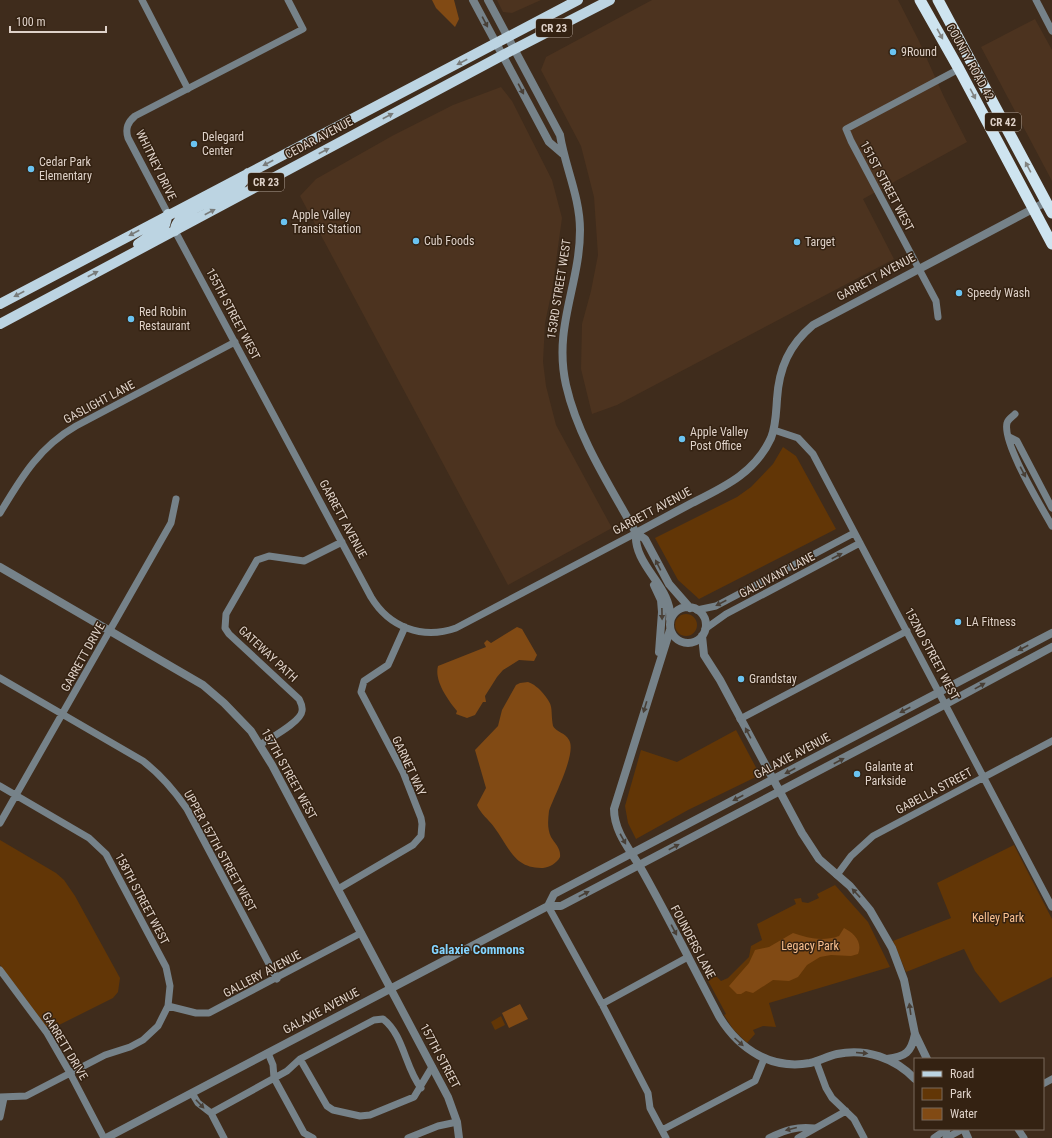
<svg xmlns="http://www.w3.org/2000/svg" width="1052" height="1138" font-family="'Roboto Condensed',sans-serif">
	<rect width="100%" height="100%" fill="#3f2c1c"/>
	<path fill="#4c331f" d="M497,0h44l-29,13 -9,-1z
		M652,0h246l20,39 26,58 23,45 -104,57 31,60 -277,146 -25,9 -11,-45 1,-45 9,-33 7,-36 -4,-58 -13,-51 -40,-76 5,-13z
		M1035,19l17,31v131l-71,-134z
		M501,87l11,14 40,79 10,38 -10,72 -7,33 -2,39 3,24 10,39 56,103 -104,57 -208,-389 16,-17 76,-43 61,-31z"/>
	<path fill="#623606" d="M783,447l13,9 40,73 -137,70 -21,-19 -23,-42 82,-41 14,-10 22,-23z
		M675 625a11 11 0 1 1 22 0a11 11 0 1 1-22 0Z
		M736,730l24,45 -72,35 -52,29 -8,-16 -3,-17 16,-56 36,12z
		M0,840l56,33 8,7 11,16 45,82 -2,14 -5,6 -64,32 -49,-65z
		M1014,845l38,74v58l-52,26 -25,-32 -11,-22 -58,23 -13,-31 58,-23 -14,-35z
		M835,885l33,37 22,45 -121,36 7,24 -13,-1 -10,4 2,4 -8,9 -14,-14 -9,-14 2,-1 -21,-39 7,-3 9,9 7,-3 21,-21 2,-11 11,-6 -5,-16 39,-20 -2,-5 7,-1 1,4 6,1 11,-5 -2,-4z
		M501,1016l4,9 -10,5 -4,-8z"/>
	<path fill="#814a14" d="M432,0h22l5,19 -4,8 -19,-19z
		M517,627l5,2 15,26 -3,6 -15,-1 -16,10 -6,7 -12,19 1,6h-3l-8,13 -8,3 -11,-4 1,-3c-9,-11 -23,-30 -19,-45l48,-19 -2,-4 3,-3 4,3z
		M528,682c7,3 9,5 13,9 14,16 9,15 12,35 3,6 13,7 16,14 8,13 -15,56 -20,71 -1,9 -2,17 2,26 4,7 10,11 9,20 -3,6 -10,10 -17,11 -29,1 -34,-21 -49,-41 -5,-7 -14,-14 -17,-22l9,-17 -11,-38 23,-24 4,-16 14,-25 4,-2z
		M844,928c10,5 19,14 14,26l-7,2 -20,-1 -11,2 -13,8 -9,12 -9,4 -16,-1 -20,13 -7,-2 -5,3h-4l-8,-8 20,-23 6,-13 14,-3 24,-14c15,5 29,9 46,3z
		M520,1004l8,15 -19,9 -7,-15z"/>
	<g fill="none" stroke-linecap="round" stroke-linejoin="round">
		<path stroke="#768289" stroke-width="7" d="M142,0l46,89
			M1036,0l16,31
			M168,214l-40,-76c-3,-10 0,-16 7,-22l168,-87 -15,-29
			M175,231l196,366c18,30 51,43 85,31l180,-95
			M938,317l-2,-16 -85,-160 -5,-12 113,-60
			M1015,414c-3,3 -7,5 -8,9 -5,20 34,83 45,103
			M774,430l24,8 15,16 239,453
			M1009,437l8,4 35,67
			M0,513c21,-35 39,-66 76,-87l159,-84
			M697,610l19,-4 138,-73
			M705,629l21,-15 134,-71
			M0,678l143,83c18,14 31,29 44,48l90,170
			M740,719l167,-88
			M260,745c10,-7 41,-23 42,-34 1,-5 -1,-8 -3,-12l-70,-65 -4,-6 1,-14 31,-54 12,-4 35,5 38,-19
			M0,786l89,52 17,16 60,113 4,19 -2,20 -10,20 -15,14 -13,7 -25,8 -79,41 -26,1
			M0,823l171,-300 5,-24
			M837,875l14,-19 22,-20 179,-95
			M338,889l75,-44 8,-9 1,-12 -1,-6 -18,-46 -42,-80 3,-11 24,-16 17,-38
			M548,906l54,98 86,-47
			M0,970l47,63 23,40 34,65
			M602,1004l46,89 2,15 16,30
			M168,1006l28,7h13l152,-80
			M268,1053l5,12 1,13 30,55 9,5
			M300,1059l27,47 6,4 27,6 10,-1 44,-18 18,-30
			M816,1061l10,27 6,10 22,21 10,19
			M1043,1084l9,-5
			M192,1093l6,10 13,10 13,25
			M211,1113l76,-42 13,-12 74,-39 9,-1c21,16 22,49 38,69
			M0,1117l4,-19
			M1018,1129l6,9
			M662,1130l93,-49 9,-22
			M408,1138l30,-12 19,-4
			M769,1138c16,-8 28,-12 45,-10
			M798,1138l48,-27
			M934,1138l13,-9
			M946,1138l17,-9"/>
		<path stroke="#768289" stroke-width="8" d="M473,0l76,142 14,12
			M488,0l72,135c5,32 20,62 20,95 0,55 -27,97 -14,155 12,53 44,101 70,148l9,6 24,45 21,24
			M636,533c19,-10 37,-20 56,-30 32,-16 63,-30 79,-65 5,-12 5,-25 6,-39 2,-31 12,-54 36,-74l233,-123
			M636,533c-3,33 37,54 34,86
			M0,567l203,118 21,18 27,28 21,34 176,332 9,25 2,16
			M654,585l7,15 1,12 -3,40
			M670 625a18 18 0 1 1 36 0a18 18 0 1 1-36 0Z
			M670,630l-56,179c0,24 18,43 29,63 27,48 51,97 77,146 20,32 52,52 90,45 9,-2 18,-7 27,-9 29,-6 58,4 78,25
			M702,636l2,19 16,25 82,153 17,26 31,27 20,24 22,38 12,32 11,54 12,25
			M548,906l6,-12 498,-261
			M887,1059c19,-3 24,-6 28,-25
			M944,1129l5,9
			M964,1129l4,9
			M106,1138l442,-232h13l385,-202 106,-57"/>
		<path stroke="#bcd4e2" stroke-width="10" d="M175,231c-1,-20 50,-35 64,-45 4,-3 7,-9 9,-13
			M138,244l27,-19 3,-11
			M0,304l578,-304
			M0,324l503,-269 107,-55"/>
		<path stroke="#cee4f0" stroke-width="11" d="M920,0l39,69 93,175
			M938,0l114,213"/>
	</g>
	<defs><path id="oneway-solid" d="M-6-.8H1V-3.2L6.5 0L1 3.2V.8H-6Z"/></defs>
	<g fill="#483f36">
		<use href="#oneway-solid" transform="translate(485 22) rotate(62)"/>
		<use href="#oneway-solid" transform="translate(521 89) rotate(62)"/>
		<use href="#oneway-solid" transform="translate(1023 472) rotate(62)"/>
		<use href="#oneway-solid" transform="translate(837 556) rotate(-28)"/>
		<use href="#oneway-solid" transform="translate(658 565) rotate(-117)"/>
		<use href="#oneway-solid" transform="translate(721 603) rotate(153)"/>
		<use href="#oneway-solid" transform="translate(662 614) rotate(89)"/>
		<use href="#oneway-solid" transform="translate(1023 648) rotate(152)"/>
		<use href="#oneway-solid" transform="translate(980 686) rotate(-29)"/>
		<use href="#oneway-solid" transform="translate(645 707) rotate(107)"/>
		<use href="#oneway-solid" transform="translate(905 710) rotate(153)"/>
		<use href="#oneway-solid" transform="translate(748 733) rotate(-118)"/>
		<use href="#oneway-solid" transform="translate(839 761) rotate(-28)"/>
		<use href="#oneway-solid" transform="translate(790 771) rotate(152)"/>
		<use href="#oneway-solid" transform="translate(738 798) rotate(153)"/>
		<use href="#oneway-solid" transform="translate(623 839) rotate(61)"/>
		<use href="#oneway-solid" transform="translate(674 847) rotate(-28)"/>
		<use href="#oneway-solid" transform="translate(856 893) rotate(-133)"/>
		<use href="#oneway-solid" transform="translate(584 894) rotate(-28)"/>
		<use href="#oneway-solid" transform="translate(674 930) rotate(62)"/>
		<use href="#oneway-solid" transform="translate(910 1009) rotate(-98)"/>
		<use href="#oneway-solid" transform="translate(739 1042) rotate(42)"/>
		<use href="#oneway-solid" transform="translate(862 1053) rotate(5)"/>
		<use href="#oneway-solid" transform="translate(200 1104) rotate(46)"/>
		<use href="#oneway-solid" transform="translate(791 1129) rotate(166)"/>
	</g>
	<g fill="#818381">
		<use href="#oneway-solid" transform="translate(940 34) rotate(61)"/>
		<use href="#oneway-solid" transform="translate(973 94) rotate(62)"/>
		<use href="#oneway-solid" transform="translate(1028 167) rotate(-118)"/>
	</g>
	<g fill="#787b7a">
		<use href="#oneway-solid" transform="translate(462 62) rotate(152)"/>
		<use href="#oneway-solid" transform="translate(388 116) rotate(-28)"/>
		<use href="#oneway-solid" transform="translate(324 151) rotate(-28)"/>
		<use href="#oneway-solid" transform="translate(268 163) rotate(152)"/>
		<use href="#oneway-solid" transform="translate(210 212) rotate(-28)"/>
		<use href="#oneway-solid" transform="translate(134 233) rotate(152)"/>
		<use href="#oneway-solid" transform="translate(93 274) rotate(-28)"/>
		<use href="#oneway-solid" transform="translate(19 294) rotate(152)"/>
	</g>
	<g fill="#6ac3f1" stroke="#342212" stroke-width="1.5">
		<circle cx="893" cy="52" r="4"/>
		<circle cx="194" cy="144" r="4"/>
		<circle cx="31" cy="169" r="4"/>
		<circle cx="284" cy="222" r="4"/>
		<circle cx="416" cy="241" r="4"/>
		<circle cx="797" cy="242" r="4"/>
		<circle cx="959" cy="293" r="4"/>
		<circle cx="131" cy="319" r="4"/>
		<circle cx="682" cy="439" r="4"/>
		<circle cx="958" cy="622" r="4"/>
		<circle cx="741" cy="679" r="4"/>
		<circle cx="857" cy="774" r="4"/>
	</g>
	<g text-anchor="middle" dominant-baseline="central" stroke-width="3" stroke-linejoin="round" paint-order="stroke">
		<g fill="#342212" stroke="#ac9d92" stroke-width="1">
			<rect x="536" y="19" width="36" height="18" rx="3"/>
			<rect x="985" y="113" width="36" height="18" rx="3"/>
			<rect x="248" y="173" width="36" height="18" rx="3"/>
		</g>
		<g font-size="11" font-weight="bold" fill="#dfd2c9">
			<text x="554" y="28">CR 23</text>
			<text x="1003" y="122">CR 42</text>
			<text x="266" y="182">CR 23</text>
		</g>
		<g font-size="12" fill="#dfd2c9" stroke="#342212" text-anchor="start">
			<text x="901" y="52">9Round</text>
			<text x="202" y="137">Delegard<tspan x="202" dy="14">Center</tspan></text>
			<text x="39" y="162">Cedar Park<tspan x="39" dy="14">Elementary</tspan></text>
			<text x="292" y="215">Apple Valley<tspan x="292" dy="14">Transit Station</tspan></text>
			<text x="424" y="241">Cub Foods</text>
			<text x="805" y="242">Target</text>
			<text x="967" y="293">Speedy Wash</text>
			<text x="139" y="312">Red Robin<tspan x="139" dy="14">Restaurant</tspan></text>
			<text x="690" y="432">Apple Valley<tspan x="690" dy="14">Post Office</tspan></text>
			<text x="966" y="622">LA Fitness</text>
			<text x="749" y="679">Grandstay</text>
			<text x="865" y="767">Galante at<tspan x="865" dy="14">Parkside</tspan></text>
		</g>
		<g font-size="12" fill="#dfd2c9" stroke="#342212">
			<text transform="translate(970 62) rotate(61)">COUNTY ROAD 42</text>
			<text transform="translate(319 138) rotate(-28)">CEDAR AVENUE</text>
			<text transform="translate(156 165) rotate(64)">WHITNEY DRIVE</text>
			<text transform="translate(887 186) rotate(62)">151ST STREET WEST</text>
			<text transform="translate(876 277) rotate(-28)">GARRETT AVENUE</text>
			<text transform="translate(559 289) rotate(-81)">153RD STREET WEST</text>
			<text transform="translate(233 314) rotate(62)">155TH STREET WEST</text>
			<text transform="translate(99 402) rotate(-28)">GASLIGHT LANE</text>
			<text transform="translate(652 511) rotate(-28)">GARRETT AVENUE</text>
			<text transform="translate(343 519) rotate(62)">GARRETT AVENUE</text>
			<text transform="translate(777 575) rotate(-28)">GALLIVANT LANE</text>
			<text transform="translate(268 654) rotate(43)">GATEWAY PATH</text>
			<text transform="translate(932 654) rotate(62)">152ND STREET WEST</text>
			<text transform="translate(83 657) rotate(-61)">GARRETT DRIVE</text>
			<text transform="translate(792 756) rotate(-28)">GALAXIE AVENUE</text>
			<text transform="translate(409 766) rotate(65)">GARNET WAY</text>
			<text transform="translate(289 774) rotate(61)">157TH STREET WEST</text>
			<text transform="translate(934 791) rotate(-28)">GABELLA STREET</text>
			<text transform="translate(220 851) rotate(61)">UPPER 157TH STREET WEST</text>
			<text transform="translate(142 899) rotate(62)">158TH STREET WEST</text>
			<text transform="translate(693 942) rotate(62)">FOUNDERS LANE</text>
			<text transform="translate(262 974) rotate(-28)">GALLERY AVENUE</text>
			<text transform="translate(321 1011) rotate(-28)">GALAXIE AVENUE</text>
			<text transform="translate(65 1046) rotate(59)">GARRETT DRIVE</text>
			<text transform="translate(440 1056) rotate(62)">157TH STREET</text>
		</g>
		<g font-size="12" fill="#fac090" stroke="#342212">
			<text x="998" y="918">Kelley Park</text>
			<text x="810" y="946">Legacy Park</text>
		</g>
		<g font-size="13" font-weight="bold" fill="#83d4ff" stroke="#342212">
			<text x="478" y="949">Galaxie Commons</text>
		</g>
	</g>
	<rect x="914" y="1058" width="130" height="72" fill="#342212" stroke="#78685b"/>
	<rect x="922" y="1071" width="20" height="6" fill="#bcd4e2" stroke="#78685b"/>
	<text x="950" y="1078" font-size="12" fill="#dfd2c9">Road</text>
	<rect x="922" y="1088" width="20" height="12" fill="#623606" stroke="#78685b"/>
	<text x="950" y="1098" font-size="12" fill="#dfd2c9">Park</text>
	<rect x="922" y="1108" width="20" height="12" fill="#814a14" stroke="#78685b"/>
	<text x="950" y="1118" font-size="12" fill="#dfd2c9">Water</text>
	<path d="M10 26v6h96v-6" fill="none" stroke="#dfd2c9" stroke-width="2"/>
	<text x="16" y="26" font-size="12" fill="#dfd2c9" stroke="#342212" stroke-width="3" paint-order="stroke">100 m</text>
</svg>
